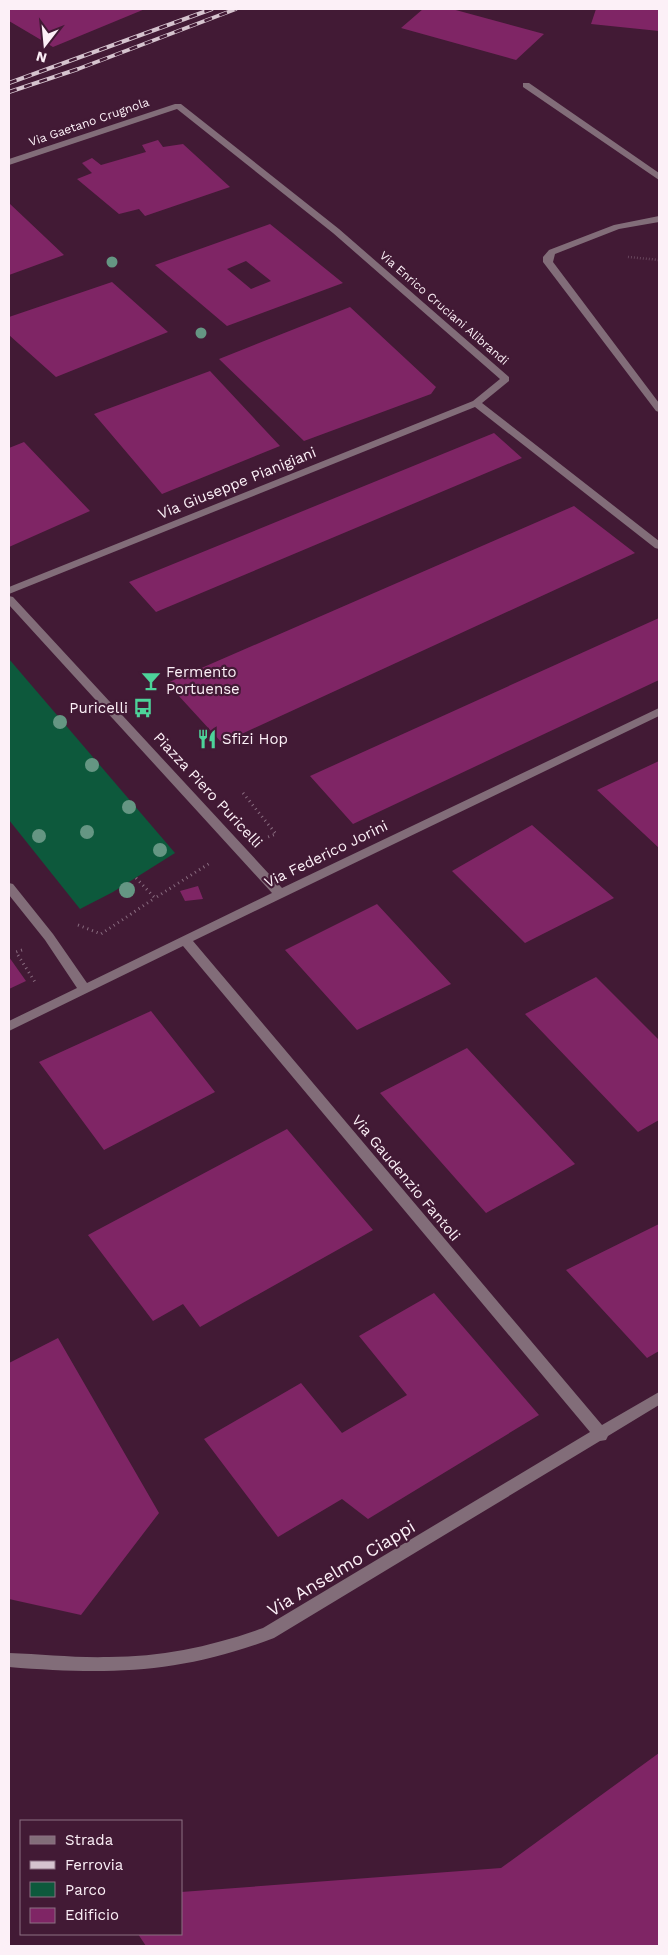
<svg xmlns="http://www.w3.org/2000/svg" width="668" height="1955" font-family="'Work Sans',sans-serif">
	<rect width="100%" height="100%" fill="#421a35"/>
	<path fill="#0d593c" d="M9,659l166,194 -62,39 -33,17 -71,-89z"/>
	<path fill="#7f2565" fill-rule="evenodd" d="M9,9h136l-92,38 -44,-26z
		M423,9h29l92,25 -28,26 -115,-32z
		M596,9h63v22l-68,-7z
		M158,140l5,7 20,-3 47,43 -85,29 -6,-7 -20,5 -42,-35 15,-6 -10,-10 10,-5 9,7 45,-13 -4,-7z
		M9,203l55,52 -55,20z
		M270,224l73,59 -116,43 -72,-61zM246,261l25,20 -20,8 -24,-20z
		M112,282l56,50 -112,45 -47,-42v-18z
		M350,307l86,80 -5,7 -127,47 -85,-82z
		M210,371l70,75 -118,48 -68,-80z
		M494,433l28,25 -366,154 -27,-30z
		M24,442l66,69 -81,36v-99z
		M574,506l61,47 -413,190 -55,-60z
		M659,618v62l-306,144 -43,-48z
		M659,761v87l-62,-58z
		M532,825l82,73 -89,45 -73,-72z
		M198,886l5,13 -18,2 -5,-10z
		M377,904l74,80 -94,46 -72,-80z
		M9,957l17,24 -17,8z
		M596,977l63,63v80l-21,12 -113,-118z
		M151,1011l64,81 -111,58 -65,-88z
		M467,1048l108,116 -89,49 -106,-120z
		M287,1129l86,101 -173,97 -17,-23 -30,17 -65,-86z
		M659,1224v127l-12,7 -81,-88z
		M434,1293l105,122 -171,104 -26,-20 -64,38 -74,-98 97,-56 41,50 65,-38 -48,-59z
		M58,1338l101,175 -78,102 -72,-16v-236z
		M659,1753v193h-513l-8,-12h43v-42l320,-24z"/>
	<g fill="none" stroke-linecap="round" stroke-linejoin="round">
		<path stroke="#8a6d80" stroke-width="2.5" stroke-dasharray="0.5 2.5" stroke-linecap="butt" d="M628,257l31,3"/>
		<path stroke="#8a6d80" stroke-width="3" stroke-dasharray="1 4" stroke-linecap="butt" d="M243,793l33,41 -8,3
			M136,878l19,20 55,-35
			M78,925l23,9 54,-36
			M22,950l-6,2 19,30"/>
		<path fill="#826d79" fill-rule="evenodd" d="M523,83h6l130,90v7l-136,-93z
			M175,104h6l158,125 170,148v4l-27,22 177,138v8l-4,-1 -180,-141 -466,187v-7l464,-186 27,-22 -167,-146 -156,-124 -168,56v-6z
			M659,216v6l-40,7 -64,25 -2,8 106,141v9l-3,-1 -113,-149v-5l6,-7 65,-25z
			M9,596l4,1 269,291 377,-180v8l-466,225 409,484 57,-33v13l-51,31 -2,4 -6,1 -326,197c-95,36 -166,37 -265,29v-14c33,1 66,5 100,4 53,0 104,-11 154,-29l327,-196 -407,-486 -174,85v-10l68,-33 -32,-48 -36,-45v-12l4,1 40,50 34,49 185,-90 -263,-288z"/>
		<defs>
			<path id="rail" d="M9,83l203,-74
				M9,92l69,-23 158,-60"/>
		</defs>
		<use href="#rail" stroke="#d5c3ce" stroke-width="4"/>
		<use href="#rail" stroke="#421a35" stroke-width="2.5" stroke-dasharray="8" stroke-linecap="butt"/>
	</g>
	<g fill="#659683">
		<circle cx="112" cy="262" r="5.5"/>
		<circle cx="201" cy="333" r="5.5"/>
		<circle cx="60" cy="722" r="7"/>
		<circle cx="92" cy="765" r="7"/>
		<circle cx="129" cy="807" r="7"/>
		<circle cx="87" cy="832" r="7"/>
		<circle cx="39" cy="836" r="7"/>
		<circle cx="160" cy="850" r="7"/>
		<circle cx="127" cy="890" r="8"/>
	</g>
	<defs>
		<symbol id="bar-bare" viewBox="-9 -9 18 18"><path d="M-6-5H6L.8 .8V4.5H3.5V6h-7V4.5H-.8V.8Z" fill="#4dd39a" stroke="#421a35" stroke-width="2.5" paint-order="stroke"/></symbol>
		<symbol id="bus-bare" viewBox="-9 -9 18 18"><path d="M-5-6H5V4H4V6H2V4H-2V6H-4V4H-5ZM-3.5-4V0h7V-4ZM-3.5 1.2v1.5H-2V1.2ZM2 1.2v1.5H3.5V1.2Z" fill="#4dd39a" stroke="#421a35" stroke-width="2.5" paint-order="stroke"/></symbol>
		<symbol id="restaurant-bare" viewBox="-9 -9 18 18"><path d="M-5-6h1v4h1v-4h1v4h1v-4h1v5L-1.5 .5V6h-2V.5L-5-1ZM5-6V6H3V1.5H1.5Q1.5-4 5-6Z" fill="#4dd39a" stroke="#421a35" stroke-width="2.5" paint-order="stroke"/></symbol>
	</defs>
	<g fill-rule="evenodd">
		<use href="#bar-bare" x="137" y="667" width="28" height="28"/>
		<use href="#bus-bare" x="129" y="694" width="28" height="28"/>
		<use href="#restaurant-bare" x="193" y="725" width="28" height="28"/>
	</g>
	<g text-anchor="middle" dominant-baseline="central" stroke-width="4.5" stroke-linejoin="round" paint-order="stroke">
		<g font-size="12" fill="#fcf0f7" stroke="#421a35">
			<text transform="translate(89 122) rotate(-19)">Via Gaetano Crugnola</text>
			<text transform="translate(444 308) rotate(41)">Via Enrico Cruciani Alibrandi</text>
		</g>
		<g font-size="15" fill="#fcf0f7" stroke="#421a35">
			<text transform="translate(237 483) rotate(-22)">Via Giuseppe Pianigiani</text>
			<text transform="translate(208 790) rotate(47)">Piazza Piero Puricelli</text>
			<text transform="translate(326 854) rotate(-26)">Via Federico Jorini</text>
			<text transform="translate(406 1178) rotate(50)">Via Gaudenzio Fantoli</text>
		</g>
		<g font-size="15" fill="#fcf0f7" stroke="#421a35" text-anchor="start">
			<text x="166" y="672">Fermento<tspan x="166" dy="17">Portuense</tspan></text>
			<text x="128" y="708" text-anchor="end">Puricelli</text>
			<text x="222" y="739">Sfizi Hop</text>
		</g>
		<g font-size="18" fill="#fcf0f7" stroke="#421a35">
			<text transform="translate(341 1568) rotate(-31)">Via Anselmo Ciappi</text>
		</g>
	</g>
	<rect width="668" height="1955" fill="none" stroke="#fcf0f7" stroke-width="20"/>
	<rect x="20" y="1820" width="162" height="115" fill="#421a35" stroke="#8c7083"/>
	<rect x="30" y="1836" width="25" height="8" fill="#826d79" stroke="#8c7083"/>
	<text x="65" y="1845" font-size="15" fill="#fcf0f7">Strada</text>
	<rect x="30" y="1861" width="25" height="8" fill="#d5c3ce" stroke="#8c7083"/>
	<text x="65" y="1870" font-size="15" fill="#fcf0f7">Ferrovia</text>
	<rect x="30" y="1882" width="25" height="15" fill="#0d593c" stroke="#8c7083"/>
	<text x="65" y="1895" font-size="15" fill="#fcf0f7">Parco</text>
	<rect x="30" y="1908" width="25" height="15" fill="#7f2565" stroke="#8c7083"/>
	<text x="65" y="1920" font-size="15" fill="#fcf0f7">Edificio</text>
	<g transform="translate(45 45) rotate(196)" stroke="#421a35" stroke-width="4" paint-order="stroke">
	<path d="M0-4L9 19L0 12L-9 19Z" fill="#fcf0f7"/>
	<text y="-8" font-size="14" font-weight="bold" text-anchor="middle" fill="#fcf0f7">N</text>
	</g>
</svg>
